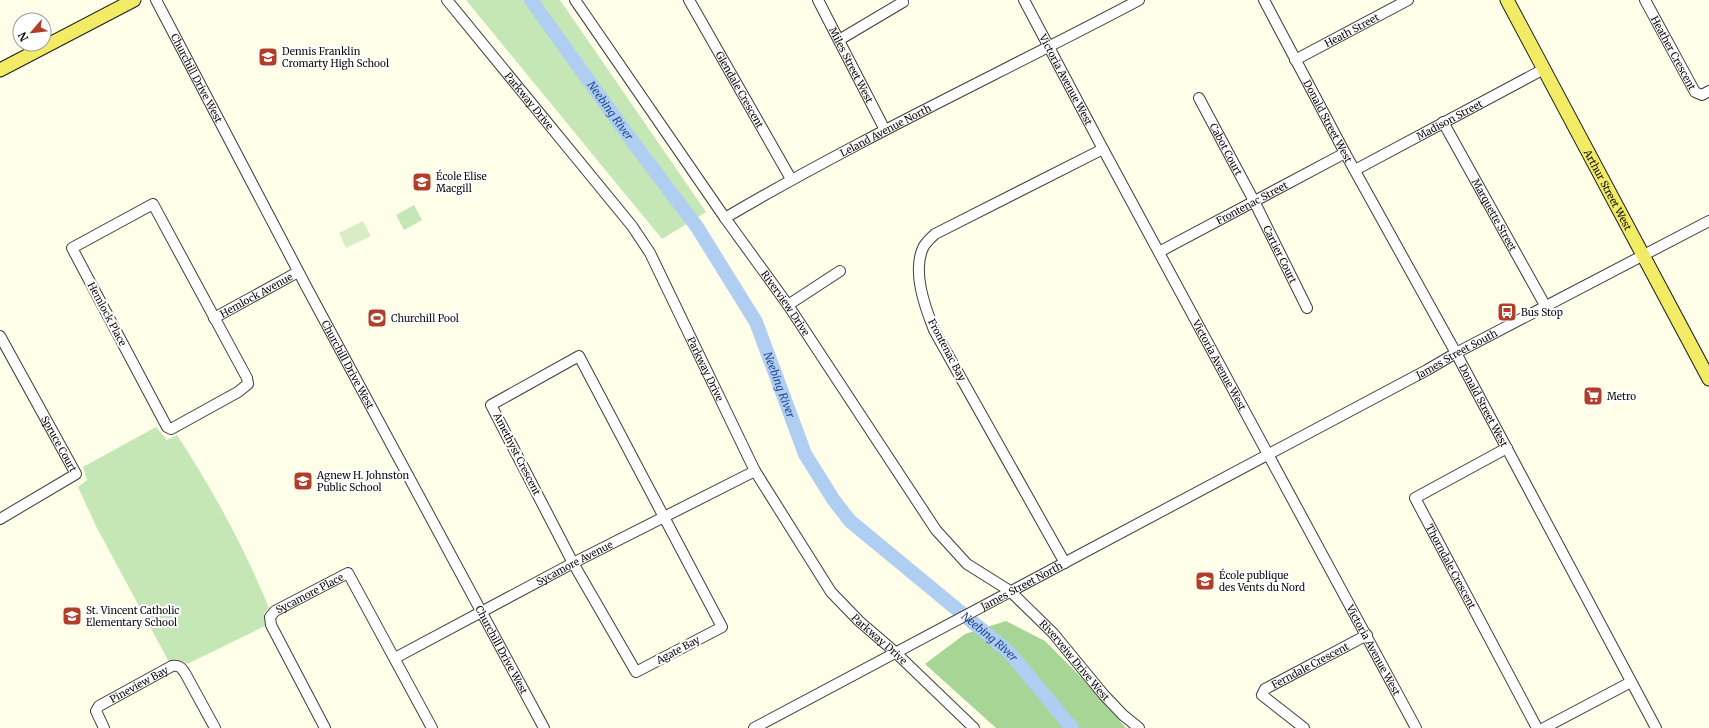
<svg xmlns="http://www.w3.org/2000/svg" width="1709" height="728" font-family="Merriweather,serif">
	<rect width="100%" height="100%" fill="#fefee9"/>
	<path fill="#c5e6b5" d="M466,0h94l146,212 -44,27z
		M414,205l8,15 -18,10 -8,-15z
		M156,427l11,13 10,-5c36,55 67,112 92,173l-5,5 1,13 -78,38c-7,-5 -11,-6 -18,-2l-73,-136 -18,-39 9,-7 -4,-13z"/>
	<path fill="#a6d595" d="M1006,621l39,20 39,39 42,48h-130l-71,-64 40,-30z"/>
	<path fill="#d8edc6" d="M363,221l8,15 -25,12 -7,-15z"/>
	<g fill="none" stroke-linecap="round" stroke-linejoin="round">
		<path stroke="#b0cdf2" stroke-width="14" id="s1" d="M531,0l99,138 67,89 59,95 49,132 28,45 17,22 160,132 62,75"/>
		<defs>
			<g id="minor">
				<path id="s2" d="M156,0l151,288 237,440"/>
				<path id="s3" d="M447,0l185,226 18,27 105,218 76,121 28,29 36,31 79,76"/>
				<path id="s4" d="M575,0l150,218 63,87 148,225 31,34 43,27 43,42 51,62 19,20 16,13"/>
				<path id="s5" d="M689,0l102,179"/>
				<path id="s6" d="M818,0l67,130"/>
				<path id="s7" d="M1024,0l79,149 313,579"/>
				<path id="s8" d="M1264,0l81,153 111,200 200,375"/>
				<path id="s9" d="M1645,0l50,92 7,3 7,-4"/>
				<path d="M839,40l64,-38 -1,-2"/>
				<path id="s10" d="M1295,60l113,-60"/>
				<path id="s11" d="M1199,98l55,103 53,107"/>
				<path id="s12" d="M1443,122l103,185"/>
				<path id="s13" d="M1355,170l189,-101"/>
				<path d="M153,204l94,174 1,6 -10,8 -67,37 -4,-2 -95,-179z"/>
				<path id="s14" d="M725,218c134,-79 276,-145 414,-218"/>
				<path id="s15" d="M1159,252l186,-99"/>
				<path d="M788,305l52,-34"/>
				<path id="s16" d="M214,318l84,-46"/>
				<path id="s17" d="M0,336l76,138 -76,45"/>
				<path d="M579,356l143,271 -86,45 -63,-109 -82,-158z"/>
				<path id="s18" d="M1507,448l-92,50 122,230"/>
				<path d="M1065,563l-131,-233c-9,-23 -22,-58 -11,-82 2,-5 8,-10 12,-14l168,-85"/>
				<path id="s19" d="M395,658l178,-95 182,-92"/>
				<path id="s20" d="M104,728l-8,-17 3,-5 73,-40c7,-1 9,1 13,7l30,55"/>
				<path id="s21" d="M325,728l-54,-103 -1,-8 5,-6 73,-38 84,155"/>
				<path id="s22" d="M754,728l673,-358 29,-17 253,-132"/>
				<path id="s23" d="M1304,728l-42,-33 3,-6 102,-54"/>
				<path d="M1544,728l87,-46"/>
			</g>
			<g id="major">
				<path id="s24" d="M1507,0l202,379"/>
				<path d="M0,70l134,-70"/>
			</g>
		</defs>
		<use href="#minor" stroke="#3d3d3d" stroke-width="12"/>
		<use href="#major" stroke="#1b1b1b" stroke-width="15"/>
		<use href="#minor" stroke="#fff" stroke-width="10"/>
		<use href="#major" stroke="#f2eb65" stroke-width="13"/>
	</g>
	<defs>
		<symbol id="school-square" viewBox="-11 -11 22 22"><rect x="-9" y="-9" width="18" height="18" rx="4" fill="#b23e2a" stroke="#fff"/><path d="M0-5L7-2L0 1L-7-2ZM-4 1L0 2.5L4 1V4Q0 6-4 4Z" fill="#fff"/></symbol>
		<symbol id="bus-square" viewBox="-11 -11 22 22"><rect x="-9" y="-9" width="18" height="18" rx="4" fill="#b23e2a" stroke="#fff"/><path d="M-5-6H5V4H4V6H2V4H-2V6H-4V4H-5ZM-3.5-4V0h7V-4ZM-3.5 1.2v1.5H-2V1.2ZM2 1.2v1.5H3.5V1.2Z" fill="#fff"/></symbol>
		<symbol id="stadium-square" viewBox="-11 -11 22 22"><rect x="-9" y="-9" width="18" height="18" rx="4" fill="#b23e2a" stroke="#fff"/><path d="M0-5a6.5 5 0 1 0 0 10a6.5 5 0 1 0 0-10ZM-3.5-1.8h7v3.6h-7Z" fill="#fff"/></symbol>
		<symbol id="supermarket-square" viewBox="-11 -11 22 22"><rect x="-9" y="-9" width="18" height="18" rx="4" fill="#b23e2a" stroke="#fff"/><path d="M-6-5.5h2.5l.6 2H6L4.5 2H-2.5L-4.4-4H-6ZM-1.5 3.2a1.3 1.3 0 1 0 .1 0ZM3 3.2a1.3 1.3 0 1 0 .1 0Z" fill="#fff"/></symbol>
	</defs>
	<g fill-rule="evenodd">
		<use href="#school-square" x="257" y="46" width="22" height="22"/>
		<use href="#school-square" x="411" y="171" width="22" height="22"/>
		<use href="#bus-square" x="1496" y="301" width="22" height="22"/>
		<use href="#stadium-square" x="366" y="307" width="22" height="22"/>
		<use href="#supermarket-square" x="1582" y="385" width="22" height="22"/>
		<use href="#school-square" x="292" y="470" width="22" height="22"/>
		<use href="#school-square" x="1194" y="570" width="22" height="22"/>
		<use href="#school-square" x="61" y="605" width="22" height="22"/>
	</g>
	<g text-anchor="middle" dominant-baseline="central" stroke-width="4" stroke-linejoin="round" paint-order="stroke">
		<g font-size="10" fill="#0a0a0a" stroke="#fff">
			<text stroke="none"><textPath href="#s10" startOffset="64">Heath Street</textPath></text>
			<text stroke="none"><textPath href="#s9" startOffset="60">Heather Crescent</textPath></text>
			<text stroke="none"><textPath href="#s6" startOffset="73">Miles Street West</textPath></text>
			<text stroke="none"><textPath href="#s2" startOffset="88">Churchill Drive West</textPath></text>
			<text stroke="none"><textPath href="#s7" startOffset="90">Victoria Avenue West</textPath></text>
			<text stroke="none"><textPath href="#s5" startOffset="103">Glendale Crescent</textPath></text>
			<text stroke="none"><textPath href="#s3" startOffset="130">Parkway Drive</textPath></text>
			<text stroke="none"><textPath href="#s13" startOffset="107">Madison Street</textPath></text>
			<text stroke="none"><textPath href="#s8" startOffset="137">Donald Street West</textPath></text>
			<text stroke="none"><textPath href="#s14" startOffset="183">Leland Avenue North</textPath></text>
			<text stroke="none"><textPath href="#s11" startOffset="58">Cabot Court</textPath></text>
			<text stroke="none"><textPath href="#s24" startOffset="215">Arthur Street West</textPath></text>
			<text stroke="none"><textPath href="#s15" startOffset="105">Frontenac Street</textPath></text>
			<text stroke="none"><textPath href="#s12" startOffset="106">Marquette Street</textPath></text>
			<text stroke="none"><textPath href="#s11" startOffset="176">Cartier Court</textPath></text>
			<text stroke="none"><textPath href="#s16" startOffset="48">Hemlock Avenue</textPath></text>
			<text stroke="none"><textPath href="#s4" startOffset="369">Riverview Drive</textPath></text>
			<text transform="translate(107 314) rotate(62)">Hemlock Place</text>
			<text transform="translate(947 350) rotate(62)">Frontenac Bay</text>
			<text stroke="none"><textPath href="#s22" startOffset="796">James Street South</textPath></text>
			<text stroke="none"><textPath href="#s7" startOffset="414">Victoria Avenue West</textPath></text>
			<text stroke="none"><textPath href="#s2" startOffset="412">Churchill Drive West</textPath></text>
			<text stroke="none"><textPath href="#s3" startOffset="453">Parkway Drive</textPath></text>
			<text stroke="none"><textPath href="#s8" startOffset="461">Donald Street West</textPath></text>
			<text stroke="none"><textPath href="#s17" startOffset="123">Spruce Court</textPath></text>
			<text transform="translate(517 454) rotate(63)">Amethyst Crescent</text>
			<text stroke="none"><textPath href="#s19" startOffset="203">Sycamore Avenue</textPath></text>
			<text stroke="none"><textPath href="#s18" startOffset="182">Thorndale Crescent</textPath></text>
			<text stroke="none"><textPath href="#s22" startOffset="303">James Street North</textPath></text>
			<text stroke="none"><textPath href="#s21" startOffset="171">Sycamore Place</textPath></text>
			<text stroke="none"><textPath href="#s3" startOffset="777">Parkway Drive</textPath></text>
			<text stroke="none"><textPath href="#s7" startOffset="738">Victoria Avenue West</textPath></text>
			<text stroke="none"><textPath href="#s2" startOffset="736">Churchill Drive West</textPath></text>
			<text transform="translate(678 650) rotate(-28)">Agate Bay</text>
			<text stroke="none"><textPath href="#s4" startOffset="833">Riverveiw Drive West</textPath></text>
			<text stroke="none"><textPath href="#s23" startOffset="111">Ferndale Crescent</textPath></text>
			<text stroke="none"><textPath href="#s20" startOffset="70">Pineview Bay</textPath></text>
		</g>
		<g font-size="10" fill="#0a0a0a" stroke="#fff" text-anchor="start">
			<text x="282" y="51">Dennis Franklin<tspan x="282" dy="12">Cromarty High School</tspan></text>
			<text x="436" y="176">École Elise<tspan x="436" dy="12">Macgill</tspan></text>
			<text x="1521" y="312">Bus Stop</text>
			<text x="391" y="318">Churchill Pool</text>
			<text x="1607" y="396">Metro</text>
			<text x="317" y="475">Agnew H. Johnston<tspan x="317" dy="12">Public School</tspan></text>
			<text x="1219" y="575">École publique<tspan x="1219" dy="12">des Vents du Nord</tspan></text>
			<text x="86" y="610">St. Vincent Catholic<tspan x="86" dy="12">Elementary School</tspan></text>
		</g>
		<g font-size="11" font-style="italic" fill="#1b4895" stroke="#fff">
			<text stroke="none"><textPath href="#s1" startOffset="136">Neebing River</textPath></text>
			<text stroke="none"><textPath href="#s1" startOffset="460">Neebing River</textPath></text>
			<text stroke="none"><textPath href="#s1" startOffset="796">Neebing River</textPath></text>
		</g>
	</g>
	<g transform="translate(32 32) rotate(242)"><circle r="19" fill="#ffffff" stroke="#9d9d9d"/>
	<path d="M0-3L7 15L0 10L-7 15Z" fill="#b23e2a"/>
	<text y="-6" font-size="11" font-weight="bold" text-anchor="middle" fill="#0a0a0a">N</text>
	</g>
</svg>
